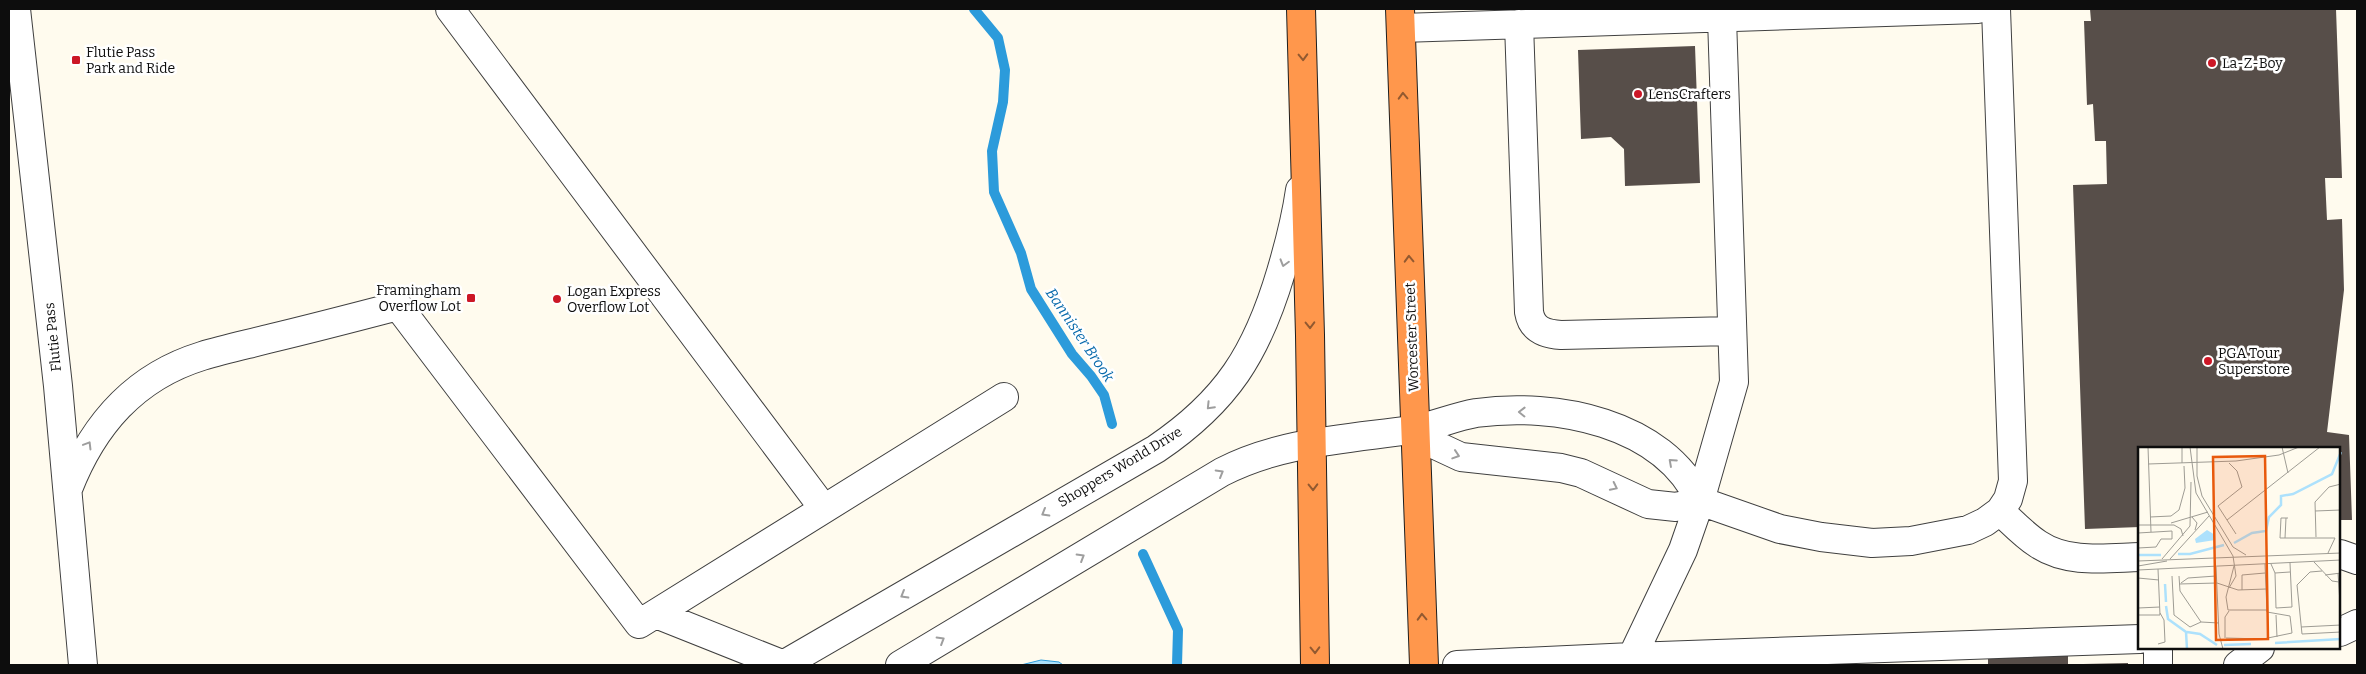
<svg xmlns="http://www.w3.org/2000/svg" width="2366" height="674" font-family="Bitter,serif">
	<rect width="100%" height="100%" fill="#fffbee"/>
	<path fill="#ade1fc" stroke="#2c9bdb" d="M1041,660l18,2 4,3h-42z"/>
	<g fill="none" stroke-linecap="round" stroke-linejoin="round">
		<path stroke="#2c9bdb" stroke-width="10" d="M974,9l24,29 7,32 -2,32 -11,49 2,41 27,61 10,36 41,65 19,22 13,19 8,29
			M1143,554l35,76 -1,35"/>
	</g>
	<path fill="#574e49" d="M2090,9h246l6,169h-17l2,42 15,-1 2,71 -17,142 22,3 3,85h-12v-72h-200v79l-55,2 -12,-344 34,-1 -1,-43h-11l-2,-37 -6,1 -3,-84h7z
		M1695,46l5,137 -75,3 -1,-37 -13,-12 -30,2 -3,-89z
		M1988,652h80v13h-80z
		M2128,663v2h-45v-1z"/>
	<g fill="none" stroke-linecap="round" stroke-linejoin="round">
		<defs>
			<path id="minor" d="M16,9l42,377 25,279
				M450,9l374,500
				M1519,24l10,288c3,18 16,22 32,23l171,-4
				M1401,28l577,-19
				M1415,430l16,13 30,14 100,11 20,5 67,31 28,3 24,-6 80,28 41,8 51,6 39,-2 57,-11 17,-8 15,-11 8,-12 5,-18 -17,-472
				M68,489c25,-64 66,-112 134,-133 23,-7 47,-12 70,-18 42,-10 84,-21 126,-32l241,318 365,-227
				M2000,511c12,11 24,24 38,33 30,20 68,14 102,13
				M2340,554l17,6
				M656,614l128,51
				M2340,632l17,-8
				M2158,648v17
				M783,665l373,-216c71,-48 101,-96 125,-177 8,-27 15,-54 19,-82
				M900,665l322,-193c58,-30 124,-33 188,-42 22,-3 43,-13 66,-17 79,-11 187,9 224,88
				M1457,665l175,-8 508,-18
				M1632,665v-8l51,-107 17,-49 34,-119 -12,-364
				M2238,665l22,-17"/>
			<path id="highway" d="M1301,9l9,326 5,330
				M1400,9l24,656"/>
		</defs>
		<use href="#minor" stroke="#404040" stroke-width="30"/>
		<use href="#highway" stroke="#1e1e1e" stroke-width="30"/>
		<use href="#minor" stroke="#fff" stroke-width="28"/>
		<use href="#highway" stroke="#ff974c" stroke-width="28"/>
	</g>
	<defs><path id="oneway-chevron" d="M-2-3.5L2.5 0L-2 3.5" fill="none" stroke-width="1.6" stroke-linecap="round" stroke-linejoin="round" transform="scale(1.25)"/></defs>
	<g stroke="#925930">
		<use href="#oneway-chevron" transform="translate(1303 57) rotate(88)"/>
		<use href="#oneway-chevron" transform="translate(1403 96) rotate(-92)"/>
		<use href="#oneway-chevron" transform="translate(1409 259) rotate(-92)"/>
		<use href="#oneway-chevron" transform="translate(1310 325) rotate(89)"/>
		<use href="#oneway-chevron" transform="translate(1313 487) rotate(89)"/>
		<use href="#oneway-chevron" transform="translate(1422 617) rotate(-92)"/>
		<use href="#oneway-chevron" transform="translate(1315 650) rotate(89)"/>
	</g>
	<g stroke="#9e9e9e">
		<use href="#oneway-chevron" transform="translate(1284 263) rotate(106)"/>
		<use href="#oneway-chevron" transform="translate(1210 406) rotate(134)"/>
		<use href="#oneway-chevron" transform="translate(1522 412) rotate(-179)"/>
		<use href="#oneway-chevron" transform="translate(88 445) rotate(-59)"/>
		<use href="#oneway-chevron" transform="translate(1456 455) rotate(18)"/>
		<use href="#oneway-chevron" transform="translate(1672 462) rotate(-138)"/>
		<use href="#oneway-chevron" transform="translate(1220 473) rotate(-30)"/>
		<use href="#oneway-chevron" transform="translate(1614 487) rotate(26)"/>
		<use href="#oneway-chevron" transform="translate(1045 513) rotate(150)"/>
		<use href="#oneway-chevron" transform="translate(1081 557) rotate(-31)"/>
		<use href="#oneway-chevron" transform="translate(904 595) rotate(150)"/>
		<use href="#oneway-chevron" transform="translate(941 640) rotate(-31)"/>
	</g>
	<g fill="#cc1726" stroke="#fff" stroke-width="2">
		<rect x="71" y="55" width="10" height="10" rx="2.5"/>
		<circle cx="2212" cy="63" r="5"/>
		<circle cx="1638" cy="94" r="5"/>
		<rect x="466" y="293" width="10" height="10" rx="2.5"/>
		<circle cx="557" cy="299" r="5"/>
		<circle cx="2208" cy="361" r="5"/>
	</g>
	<g text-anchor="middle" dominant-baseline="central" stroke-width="5" stroke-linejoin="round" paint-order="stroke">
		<g font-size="14" fill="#0d0d0d" stroke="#fff" text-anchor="start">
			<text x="86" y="52">Flutie Pass<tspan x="86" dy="16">Park and Ride</tspan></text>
			<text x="2222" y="63">La-Z-Boy</text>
			<text x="1648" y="94">LensCrafters</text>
			<text x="461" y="290" text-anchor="end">Framingham<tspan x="461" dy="16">Overflow Lot</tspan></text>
			<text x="567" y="291">Logan Express<tspan x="567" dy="16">Overflow Lot</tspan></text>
			<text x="2218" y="353">PGA Tour<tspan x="2218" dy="16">Superstore</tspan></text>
		</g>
		<g font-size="14" fill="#0d0d0d" stroke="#fff">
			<text transform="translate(53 337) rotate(-96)">Flutie Pass</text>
			<text transform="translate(1412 337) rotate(-92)">Worcester Street</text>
			<text transform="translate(1120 467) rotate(-31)">Shoppers World Drive</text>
		</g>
		<g font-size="15" font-style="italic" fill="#0a6bac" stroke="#fff">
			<text transform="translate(1080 335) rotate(56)">Bannister Brook</text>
		</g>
	</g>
	<g transform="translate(2138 447)">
		<rect width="202" height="202" fill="#fffbee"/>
		<path d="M69,83l8,5v5l-19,3 -1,-4z" fill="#ade1fc"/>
		<path fill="none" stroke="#ade1fc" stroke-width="2.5" d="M96,96l18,-10 14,-2 3,-14 12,-12v-9l12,-2 39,-20 9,-22M40,107h12l34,-9M0,108h23M27,137l1,18M28,159l2,13 18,13 1,17M49,185l13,2 17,11M137,196l66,-4M86,198l27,-1"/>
		<path fill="none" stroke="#9e9c94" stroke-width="1" d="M10,0l3,85M44,0v16M52,0l6,46 37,63 3,20 -7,12M59,0v29l5,20 31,51 13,8M144,0l6,26M91,16l8,8 5,16 -24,19 18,28M10,17l88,-3 43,-6 20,-8M177,64l26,-1M12,70l21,-1 8,-6 6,-22 -1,-22M54,70l5,6 -2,7M150,71h-7l-1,20h55M89,73l93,-73M33,76l37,-11M0,78h36l7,4 2,7M0,86l34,-2v8h-11l-5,8 -18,1M178,90l-1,-35 14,-15 12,-3M147,91l1,-20M190,106l7,-15M24,112l28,-33 1,-44M32,112l39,-43M0,114l203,-8M176,115l18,19 7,1M133,117l4,9 1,35 16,-1 -2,-44M0,119l29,-5M96,119l-8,31 2,13h39M78,120l3,67 4,15M0,123l203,-10M184,124l-12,1 -13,13 5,49 39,-2M137,126l15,-1M200,126l3,45M187,128l16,-2M34,129l2,39 16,12 11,-5M41,129l1,15 21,31 18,1M0,131l21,2M43,136l7,-5 28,-2M41,137l38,-1 21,7 28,-1M104,143v-15l23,-2M0,161l22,-1M0,168h22l-2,-46M138,168l1,22M163,180l40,-2M87,191v-21l4,-6M88,191l37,1 29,-6 -2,-17 -23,-4 -2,-48M20,197l7,-2 -1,-22 -4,-7"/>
		<path fill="#e8590c" fill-opacity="0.15" stroke="#e8590c" stroke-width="2.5" d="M127,9l3,183 -52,1 -3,-183z"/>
		<rect width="202" height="202" fill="none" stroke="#0d0d0d" stroke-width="2.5"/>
	</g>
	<rect width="2366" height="674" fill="none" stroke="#0d0d0d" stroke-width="20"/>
</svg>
